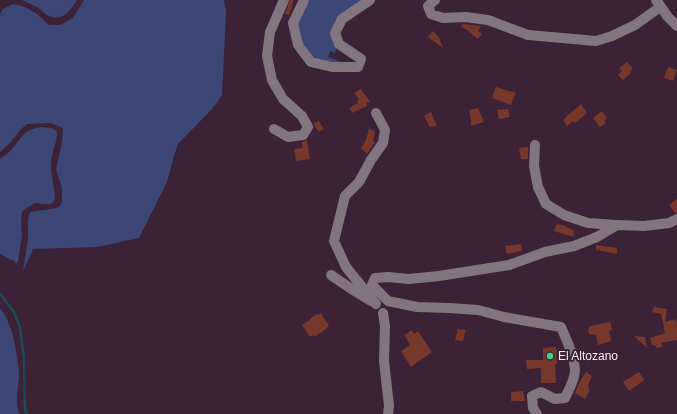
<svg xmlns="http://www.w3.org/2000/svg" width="677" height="414" font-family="Helvetica,sans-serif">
	<rect width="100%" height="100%" fill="#3c2237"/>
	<path fill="#3d4776" d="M22,0h55c-7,11 -15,23 -30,15 -3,-2 -5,-4 -7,-6 -6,-4 -12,-6 -18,-9z
		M84,0h140l2,12 -4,83 -11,15 -33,34 -4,12 -7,26 -28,56 -42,9 -64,2 -10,23 5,-34v-18l2,-8c10,-2 20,-2 29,-5l3,-5v-14l-6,-19 6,-26 1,-15 -12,-5 -24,1 -7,6 -10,13 -10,9v-138l3,-5 10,-5 12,3 12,7 12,11h11l13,-7z
		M308,0h57l-30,22 2,24 -2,7 -5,-2 -2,6 24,9 -40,-8 -11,-15 -5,-20z
		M41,127l11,1 5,4c0,11 -5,19 -6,30 -1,13 4,25 4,37l-4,5h-9l-7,-1 -7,4 -6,5 -1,8 1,15 -4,26 -2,3 -2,-3 -14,-7v-95c4,-3 9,-6 12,-10 12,-14 10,-18 29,-22z
		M0,308c11,14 14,31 17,49 0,5 2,10 2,15 1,12 -6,32 1,42h-20z"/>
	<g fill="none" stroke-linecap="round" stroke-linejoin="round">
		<path stroke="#1c4b55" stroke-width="2.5" d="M0,294l14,18 6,16 4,29 1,54 2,3"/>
	</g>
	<path fill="#75382b" d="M290,0h4l-5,15 -4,-1z
		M462,24l19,2 -3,5 4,3 -4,5 -11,-9 -6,-3z
		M433,31l6,6 4,11 -15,-11z
		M627,62l6,7 -3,2 1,2 -8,7 -5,-5 4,-4 -3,-3z
		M668,67l9,3 -4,11 -9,-3z
		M496,87l20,6 -5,12 -19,-7z
		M361,89l9,13 -4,1 1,3 -15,7 -3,-5 9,-5 -1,-2 2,-2 -5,-6z
		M581,104l6,9 -12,10 -2,-2 -6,5 -4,-6 5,-5z
		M478,108l6,14 -13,4v-7l-2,-9z
		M508,109l2,8 -11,2 -2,-9z
		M602,111l5,7 -3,3 2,2 -6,4 -7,-9z
		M431,112l6,14 -7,1 -6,-11z
		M319,121l5,8 -5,3 -6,-9z
		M369,129l6,2 -2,10 2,1 -8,12 -6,-6 5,-8z
		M307,140l3,19 -14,2 -2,-12 8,-1v-6z
		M528,147v12h-7l-2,-11z
		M677,199v14h-2l-6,-8z
		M557,224l9,2v1l7,3 1,7 -20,-6z
		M521,244l1,7 -15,3 -2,-8z
		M596,245l21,3v6l-21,-4z
		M654,307l13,2 -2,13 11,-3 1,4v17l-16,3 1,4 -6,1 -1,-3h-3l-2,-7 15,-5 -4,-19 -9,-2z
		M321,313l8,13 -3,2v1l-12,8 -1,-2 -3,2 -8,-12 8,-5v-1l7,-5 1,1z
		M610,322l2,8 -3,1 2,10 -13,4 -2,-10 -7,-1 -1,-4 2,-4z
		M458,329l8,1 -3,11 -8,-1z
		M412,330l2,4 4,-3 14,21 -21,15 -10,-16 9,-6 -6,-10z
		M634,336l11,1 2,11z
		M556,347l1,17h-2l1,19h-15v-15l-14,1 -1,-9h17v-12z
		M590,351l6,2 -2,6 -7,4z
		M586,372l6,4 -4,10 1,1 -1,2 2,1 -5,9 -10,-6 5,-12z
		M639,372l5,8 -15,11 -6,-9z
		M523,391l2,10h-14v-9z"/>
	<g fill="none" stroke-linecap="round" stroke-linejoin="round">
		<path stroke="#837580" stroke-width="10" d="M304,0l-11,23 5,22 13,17 21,5h26l3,-8 -22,-15 -4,-11 7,-14 28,-19
			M435,0l-7,6 3,8 12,4 23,-1 22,3 40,15 68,6 16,-5 23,-11 25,-18
			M656,0l12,17 9,9
			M274,129l14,8 15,-2 5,-8 -6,-11 -19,-17 -11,-19 -5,-24 3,-24 14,-32
			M535,145l-1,21 4,21 8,17 18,11 24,8 28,2
			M331,275l22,15 18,11
			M376,304l-30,-37 -12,-26 11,-45 14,-14 12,-22 12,-17 2,-13 -9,-17
			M383,313l2,13 -1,35 5,45 -1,8
			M537,414l-4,-6 -1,-12 9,-4 14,7 10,-1c4,-8 10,-19 10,-28 -1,-15 -8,-29 -14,-43l-57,-10 -26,-7 -29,-2 -32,-1 -29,-6 -16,-16 3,-7 13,-1 21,2 30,-3 70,-11 36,-13 29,-6 23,-9 20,-12 27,1 25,-3 8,-4"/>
	</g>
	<circle fill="#39d87f" stroke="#3c2237" stroke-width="1.5" cx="550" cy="356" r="4"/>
	<g text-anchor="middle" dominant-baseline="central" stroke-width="4" stroke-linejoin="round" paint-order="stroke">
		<g font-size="12" fill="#f9e7f5" stroke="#3c2237" text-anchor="start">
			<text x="558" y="356">El Altozano</text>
		</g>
	</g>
</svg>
